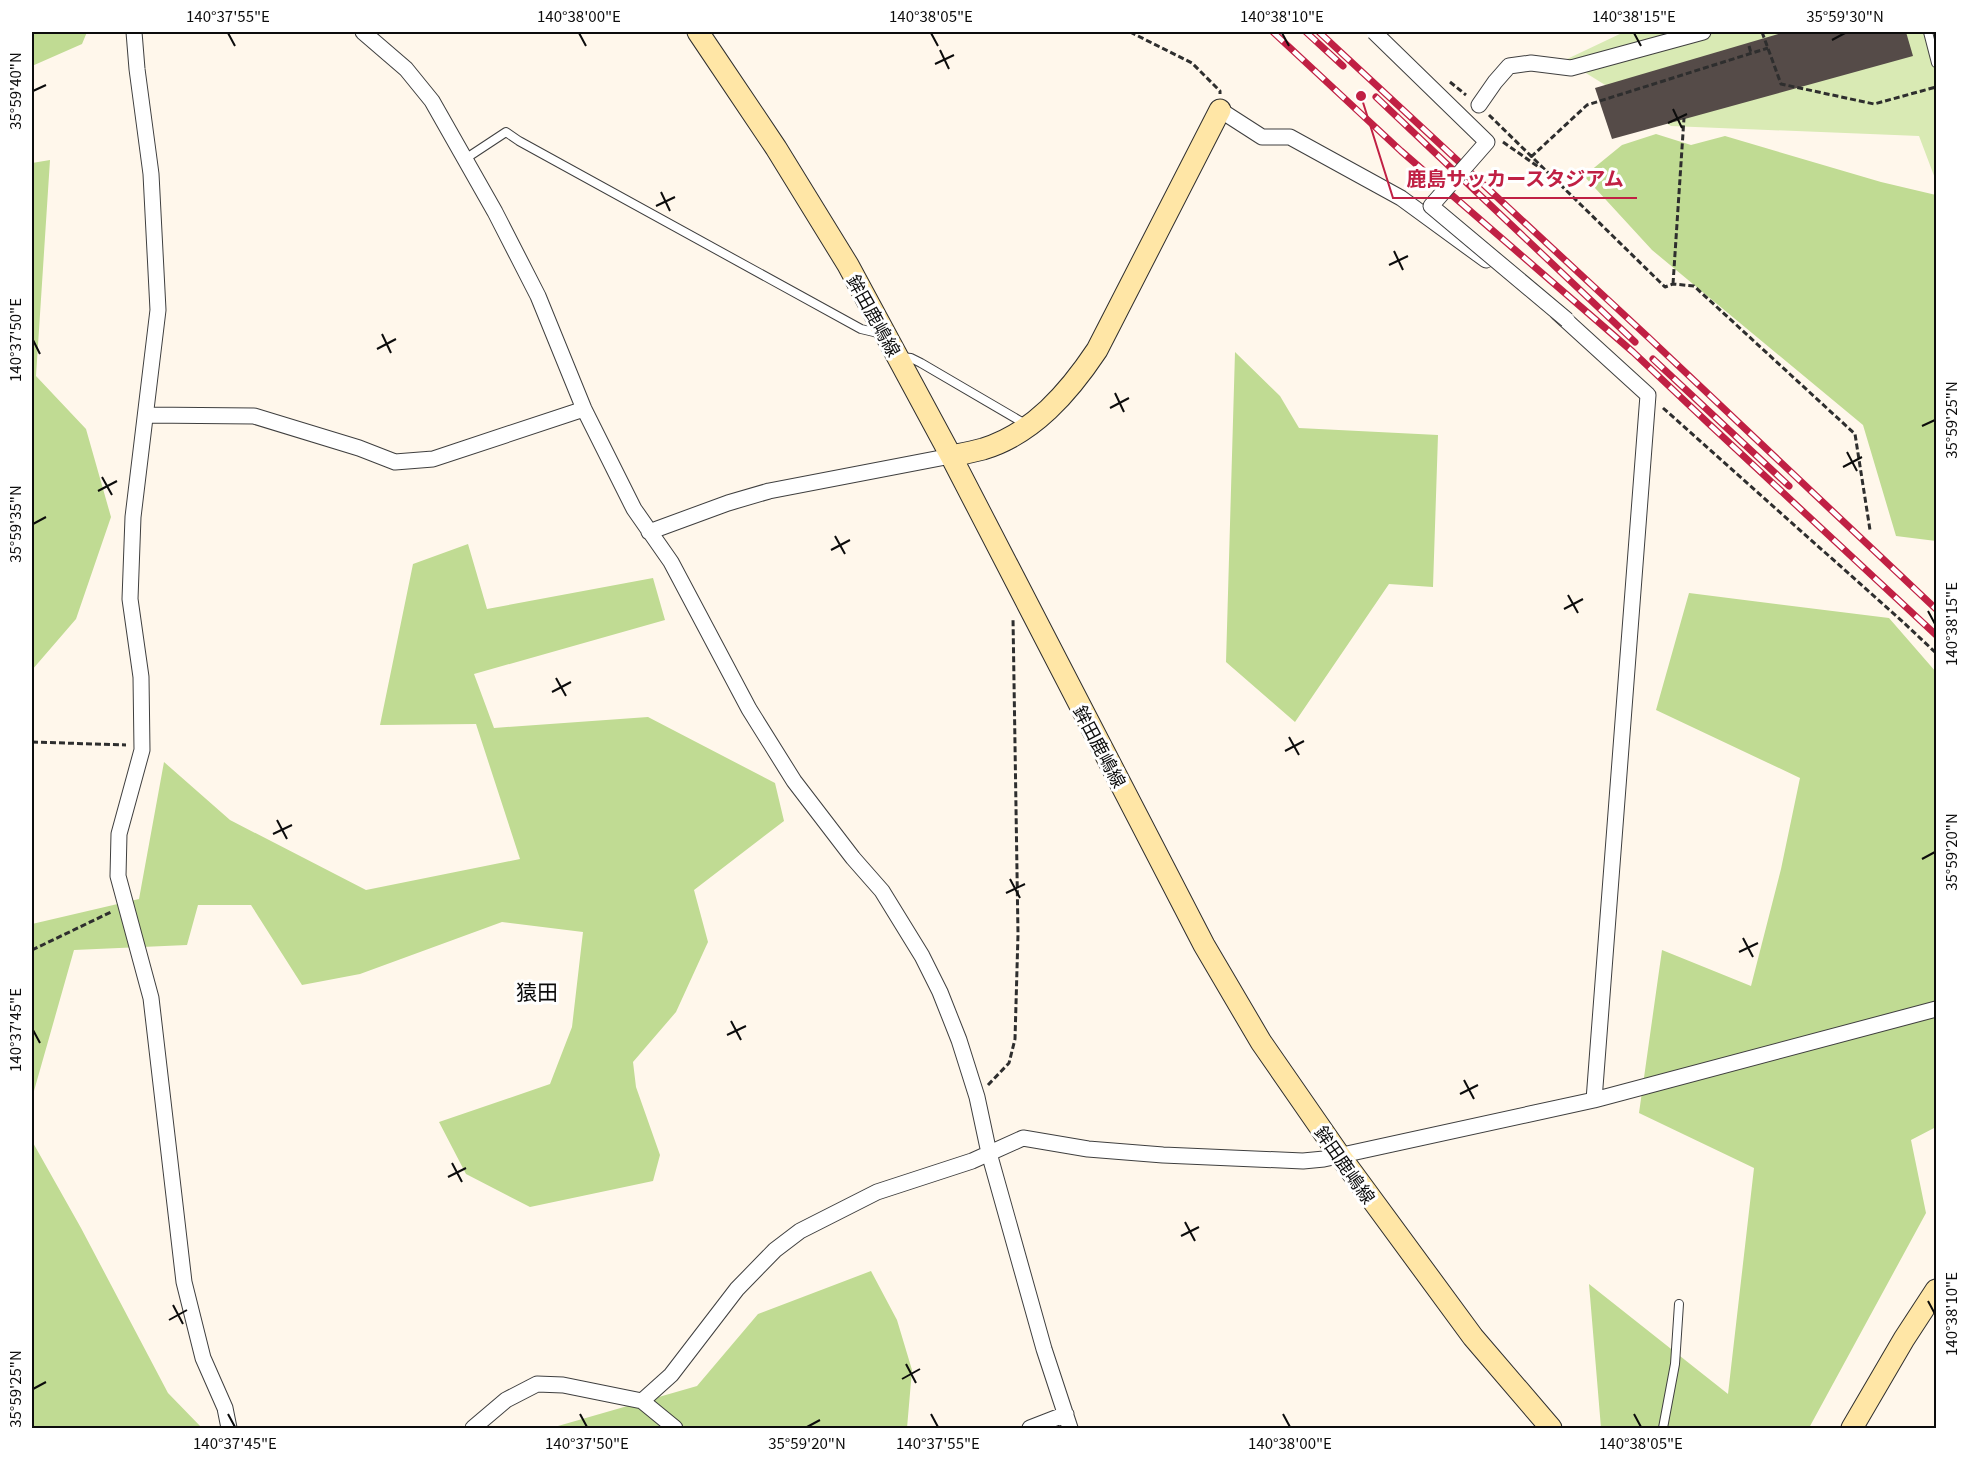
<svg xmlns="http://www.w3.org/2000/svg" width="1968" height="1460" font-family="Georgia,'Noto Sans JP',serif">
	<rect width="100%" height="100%" fill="#fff7eb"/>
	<path fill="#d9eab4" d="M1624,32h312v149l-17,-45 -248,-10 -106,-66z"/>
	<path fill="#c0db93" d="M32,32h55l-5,12 -50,22z
		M1656,134l35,11 34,-9 156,46 55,13v346l-40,-5 -33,-111 -211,-175 -68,-74 38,-31z
		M50,160l-14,216 50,53 25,88 -35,102 -44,51v-507z
		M1235,352l45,44 19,32 139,7 -5,152 -44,-3 -94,138 -69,-60z
		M468,544l19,65 166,-31 12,42 -191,54 20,54 154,-11 127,66 9,38 -90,69 14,52 -32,70 -43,50 3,25 24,68 -7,26 -123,26 -64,-33 -27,-52 111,-38 22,-57 11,-95 -81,-10 -142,52 -58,11 -51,-80h-53l-11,40 -113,5 -42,148v-174l107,-25 25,-137 66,58 136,70 154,-31 -44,-135 -96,1 33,-161z
		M1689,593l200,25 47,54v455l-25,13 15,73 -117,215h-208l-12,-144 139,110 26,-226 -115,-55 23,-163 89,36 30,-117 19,-91 -144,-68z
		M32,1141l49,87 87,165 34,35h-170z
		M871,1271l26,49 15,50 -5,58h-356l146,-42 61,-72z"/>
	<path fill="#554b48" d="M1785,32h121l7,24 -301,83 -17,-51z"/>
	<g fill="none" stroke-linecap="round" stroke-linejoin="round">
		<defs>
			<path id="lane" d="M1928,32l8,31
				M465,159l41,-27 13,9 342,188 21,5
				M901,357l10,1 10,5 106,62
				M1663,1428l12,-64 4,-60"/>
			<path id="street" d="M134,32l3,37 14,105 7,136 -25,207 -3,82 11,78 1,73 -23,84 -1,42 33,122 33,284 19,76 22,50 4,20
				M363,32l43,37 26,32 63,111 43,84 46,113 50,100 37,53 78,147 45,72 59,77 29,33 40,65 18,36 19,48 18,57 12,56 55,196 26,79
				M1479,105l16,-23 14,-16 22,-3 40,5 132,-36
				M1220,110l42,27h28l111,61 85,62
				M1558,313l90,82 -54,705
				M146,415l108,1 105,32 36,14 38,-3 151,-50
				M649,532l79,-29 41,-12 182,-35
				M642,1401l29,-26 66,-86 38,-39 25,-19 77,-39 95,-31 51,-23 65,11 75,6 140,6 21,-2 270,-59 342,-91
				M473,1428l33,-28 31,-16 26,1 79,16 33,27
				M1030,1428l36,-14"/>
			<path id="secondary" d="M698,32l78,116 72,117 103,191 253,489 57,97 79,114 133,181 78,91
				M951,456c10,-2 21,-4 32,-7 50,-15 86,-57 114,-99l123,-240
				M1852,1428l52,-89 32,-49"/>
		</defs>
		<use href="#lane" stroke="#3f3f3f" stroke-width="10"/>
		<use href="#street" stroke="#3f3f3f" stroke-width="17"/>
		<use href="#secondary" stroke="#2e2e2e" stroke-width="23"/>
		<path stroke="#2e2e2e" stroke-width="3" stroke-dasharray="6 3" stroke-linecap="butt" d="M1130,32l62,31 28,28v3
			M1762,32l19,52 93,20 62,-17
			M1749,46l2,7
			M1450,82l16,13
			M1489,115l176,172 8,-3 21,2 161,148 15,96
			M1503,142l37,26
			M1531,157l56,-52 181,-57
			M1673,284l11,-166
			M1663,408l240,214 33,31
			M32,742l94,3
			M32,950l79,-38
			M988,1085l21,-22 6,-24 3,-105 -5,-316"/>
		<use href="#lane" stroke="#fff" stroke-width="8"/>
		<use href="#street" stroke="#fff" stroke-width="15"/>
		<use href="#secondary" stroke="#ffe6a6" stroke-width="21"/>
		<defs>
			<path id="rail" d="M1273,32l128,119 232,201 75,71 228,212
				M1306,32l37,34
				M1319,32l329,305 288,272
				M1376,97l259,245
				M1653,359l136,127"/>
		</defs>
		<use href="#rail" stroke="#c02044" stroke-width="7"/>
		<use href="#rail" stroke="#fff" stroke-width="4.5" stroke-dasharray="14" stroke-linecap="butt"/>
		<defs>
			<path id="street-bridge" d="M1374,32l113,110 -56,64 136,114"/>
		</defs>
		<use href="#street-bridge" stroke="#3f3f3f" stroke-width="17" stroke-linecap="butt"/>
		<use href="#street-bridge" stroke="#fff" stroke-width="15"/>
	</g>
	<path fill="none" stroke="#0c0c0c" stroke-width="2" d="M228,33l7,13M579,33l7,13M931,33l7,13M1282,33l7,13M1634,33l7,13M1832,40l13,-7M940,50l9,19M935,64l19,-9M33,91l13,-6M1673,109l9,19M1668,123l19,-9M661,192l9,19M656,206l19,-9M1394,251l9,19M1389,265l19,-9M382,334l9,19M33,340l7,14M377,349l19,-10M1115,393l9,19M1110,408l19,-10M1922,426l13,-6M1847,452l10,19M1843,467l19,-10M102,477l10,18M98,491l19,-10M33,524l13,-7M835,536l10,18M831,550l19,-10M1568,595l10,18M1564,609l19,-10M1928,611l7,13M556,678l10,18M552,692l19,-10M1289,737l10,18M1285,751l19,-10M277,820l10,19M273,834l19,-9M1922,859l13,-7M1010,879l10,19M1006,893l19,-9M1743,938l10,19M1739,952l19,-9M731,1021l10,19M33,1030l7,13M727,1035l19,-9M1464,1080l10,19M1460,1094l18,-9M452,1163l10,19M448,1177l18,-9M1185,1222l10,19M1181,1236l18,-9M1928,1301l7,13M173,1305l10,19M169,1320l18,-10M906,1364l10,19M902,1379l18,-10M33,1389l13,-7M228,1414l7,13M580,1414l7,13M931,1414l7,13M1283,1414l7,13M1634,1414l7,13M807,1427l13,-7"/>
	<g text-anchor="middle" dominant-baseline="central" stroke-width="6" stroke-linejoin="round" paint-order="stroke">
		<g font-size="18" fill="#0c0c0c" stroke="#fff">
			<text transform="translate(875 315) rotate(61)">鉾田鹿嶋線</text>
			<text transform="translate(1101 746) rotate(62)">鉾田鹿嶋線</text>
			<text transform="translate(1346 1164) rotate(55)">鉾田鹿嶋線</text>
		</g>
		<g font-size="21" fill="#0c0c0c" stroke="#fff">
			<text x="537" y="991">猿田</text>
		</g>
	</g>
	<path fill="none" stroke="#c02044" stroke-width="2" d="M1361 96L1393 198H1637"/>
	<circle fill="#c02044" stroke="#fff" stroke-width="2" cx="1361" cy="96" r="6"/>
	<g font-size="20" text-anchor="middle" font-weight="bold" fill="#c02044" stroke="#fff" stroke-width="6" stroke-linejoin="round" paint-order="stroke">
		<text x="1515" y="186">鹿島サッカースタジアム</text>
	</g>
	<rect width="1968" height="1460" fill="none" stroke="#ffffff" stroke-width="66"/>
	<rect x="33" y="33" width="1902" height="1394" fill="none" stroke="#0c0c0c" stroke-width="2"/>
	<g font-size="15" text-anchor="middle" fill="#0c0c0c">
		<text x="228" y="22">140°37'55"E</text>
		<text x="579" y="22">140°38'00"E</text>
		<text x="931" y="22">140°38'05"E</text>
		<text x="1282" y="22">140°38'10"E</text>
		<text x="1634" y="22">140°38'15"E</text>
		<text x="1845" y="22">35°59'30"N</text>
		<text transform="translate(16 91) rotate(-90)" y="5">35°59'40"N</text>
		<text transform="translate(16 340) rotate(-90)" y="5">140°37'50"E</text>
		<text transform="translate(1952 420) rotate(-90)" y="5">35°59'25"N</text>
		<text transform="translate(16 524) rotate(-90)" y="5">35°59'35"N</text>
		<text transform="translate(1952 624) rotate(-90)" y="5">140°38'15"E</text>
		<text transform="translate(1952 852) rotate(-90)" y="5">35°59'20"N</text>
		<text transform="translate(16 1030) rotate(-90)" y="5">140°37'45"E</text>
		<text transform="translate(1952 1314) rotate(-90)" y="5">140°38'10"E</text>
		<text transform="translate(16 1389) rotate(-90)" y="5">35°59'25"N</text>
		<text x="235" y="1449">140°37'45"E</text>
		<text x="587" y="1449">140°37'50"E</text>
		<text x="807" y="1449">35°59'20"N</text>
		<text x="938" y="1449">140°37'55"E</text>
		<text x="1290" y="1449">140°38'00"E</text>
		<text x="1641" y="1449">140°38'05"E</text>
	</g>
</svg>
